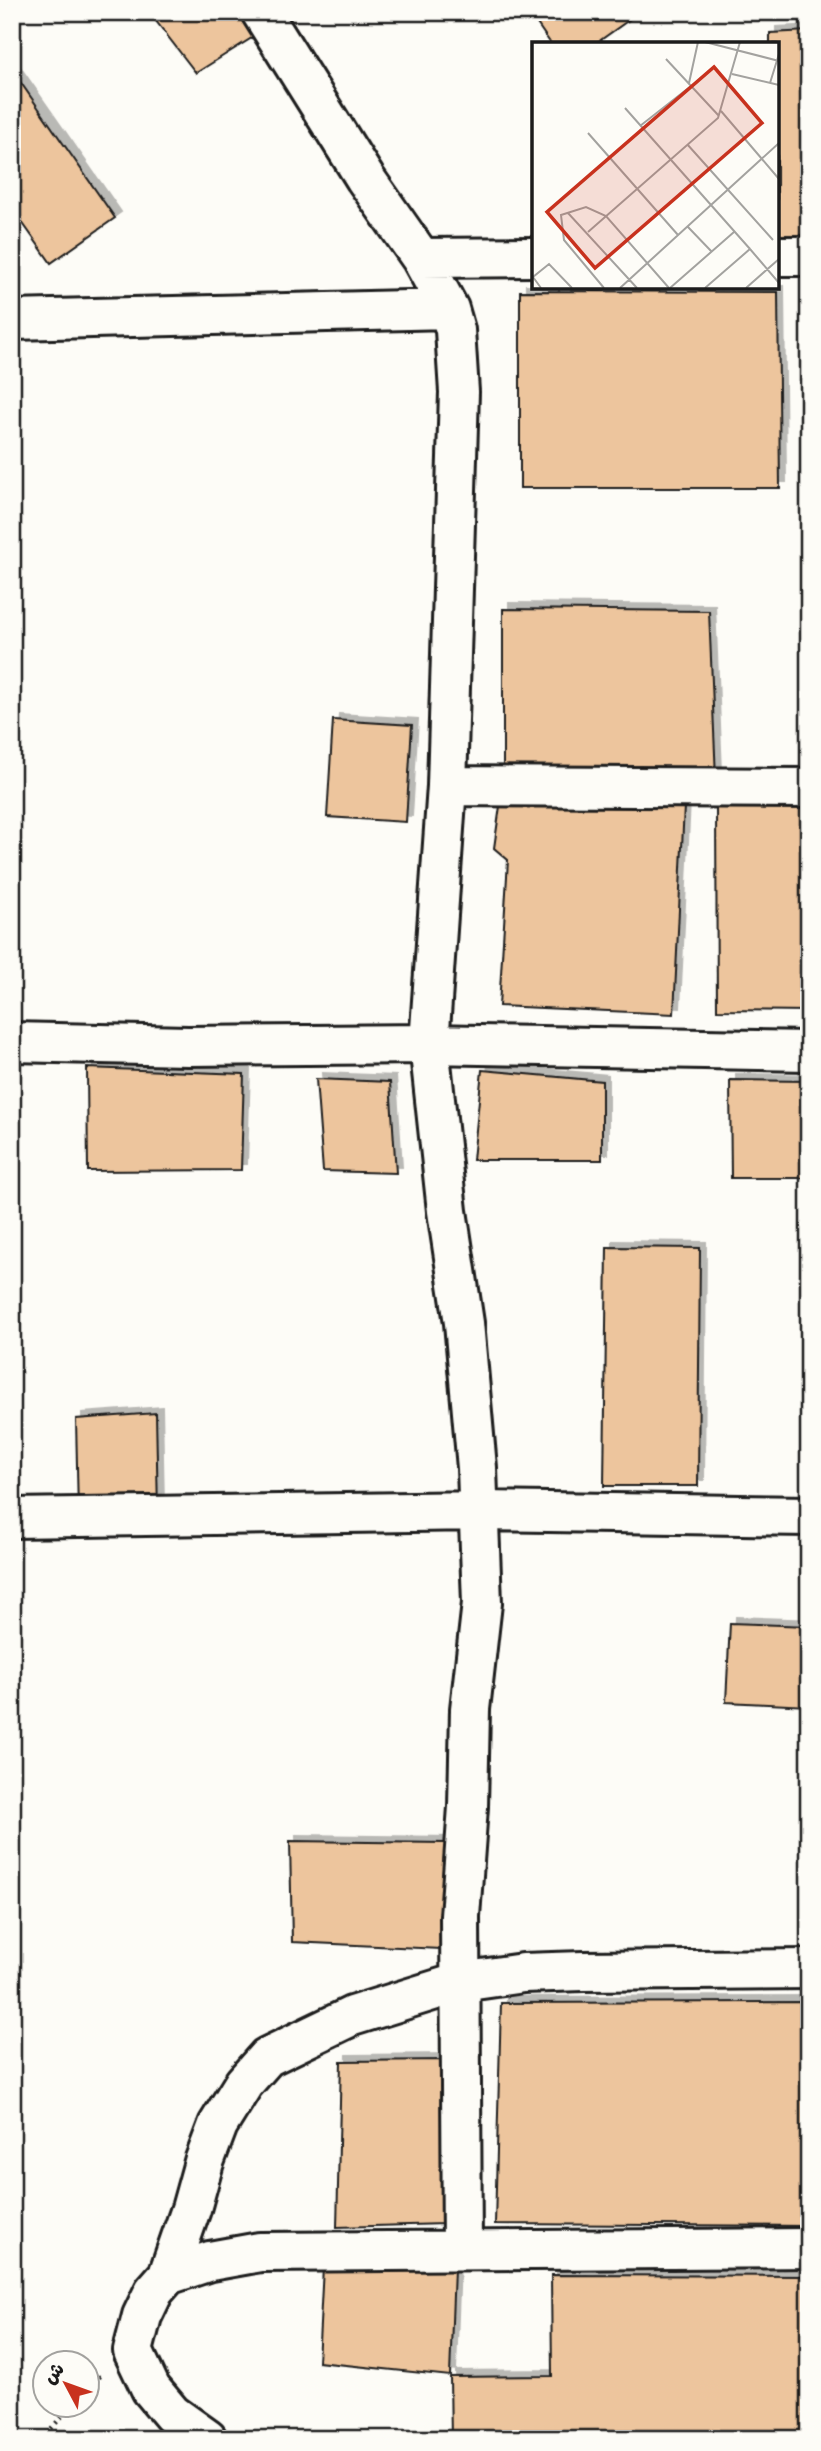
<svg xmlns="http://www.w3.org/2000/svg" width="821" height="2451" font-family="Kalam,'Playpen Sans Arabic',sans-serif">
	<defs>
		<filter id="shadow"><feDropShadow dx="6" dy="-6" stdDeviation="0" flood-color="#0004"/></filter>
	</defs>
	<rect width="100%" height="100%" fill="#fdfcf7"/>
	<filter id="ink" filterUnits="userSpaceOnUse"><feTurbulence type="fractalNoise" baseFrequency=".0143" numOctaves="2"/><feDisplacementMap in="SourceGraphic" scale="14" xChannelSelector="R" yChannelSelector="G"/><feConvolveMatrix kernelMatrix="1 2 1 2 8 2 1 2 1" color-interpolation-filters="sRGB"/></filter>
	<g filter="url(#ink)">
		<path fill="#edc59d" stroke="#1c1c1c" stroke-width="2" filter="url(#shadow)" d="M149,12h93l16,22 -62,39z
			M529,12h111l-45,32h-44z
			M809,31v204h-32v-191h-7v-11z
			M12,70l103,148 -64,45 -39,-55z
			M520,291l258,1 2,196h-260z
			M503,609l206,2 7,167h-213z
			M333,720l79,5 -6,97 -79,-5z
			M501,799l183,7 -10,208 -175,-8 9,-146 -14,-12z
			M809,806v205l-92,-1 -1,-202z
			M87,1068l157,6 -3,96 -153,1z
			M482,1070l120,11v79h-129z
			M316,1079l74,3 6,91 -73,-2z
			M730,1080l79,1v97h-78z
			M607,1247l93,1 -2,238h-94z
			M156,1413l2,99 -80,1 -2,-94z
			M730,1623l79,3v80l-83,-4z
			M290,1841l156,2 -5,106 -149,-7z
			M809,2002v224l-314,-2 6,-221z
			M447,2060l-2,164 -108,3 4,-166z
			M323,2267l131,1 -4,108 -132,-14z
			M551,2275l258,1v163h-358l-1,-62 102,-1z"/>
		<g fill="none" stroke-linecap="round" stroke-linejoin="round">
			<defs>
				<path id="minor" d="M261,12l104,166 56,80 28,51 6,21 4,62 -12,394 -18,258 18,167 17,112 13,145 5,135 -12,106 -2,98 -8,109 2,334
					M777,256h32
					M421,258l113,-1
					M12,320l437,-11
					M447,786l362,2
					M12,1042l176,4 241,-2 380,7
					M12,1518l467,-7 330,5
					M168,2275l42,-14 50,-9 549,-4
					M207,2439l-35,-25 -21,-25 -18,-38 9,-35 12,-25 14,-16 23,-66 13,-47 14,-37 26,-42 23,-26 85,-41 109,-34 62,-9 60,-2 226,-2"/>
			</defs>
			<use href="#minor" stroke="#1c1c1c" stroke-width="44"/>
			<path stroke="#1c1c1c" stroke-width="4.5" stroke-dasharray="2 5" stroke-linecap="butt" d="M88,2386l15,-12
				M42,2439l29,-33"/>
			<use href="#minor" stroke="#fdfcf7" stroke-width="38"/>
		</g>
	</g>
	<g transform="translate(532 42)">
		<rect width="247" height="247" fill="#fdfcf7"/>
		<path fill="none" stroke="#a3a29f" stroke-width="2" d="M173,0l74,19M134,17l53,57M200,32l47,11M157,41l9,-41M238,41l9,-29M93,66l125,141M189,69l58,68M108,84l51,-40M56,91l90,102M155,102l86,96M36,171l69,75M156,185l24,25M56,190l130,-114 22,-76M9,246l-8,-11 16,-13 23,24M72,246l-40,-48 -3,-25 25,-8 20,9 63,72M88,246l159,-145M138,246l64,-56M173,246l45,-39 29,34M214,246l33,-29"/>
		<path fill="#c8321e" fill-opacity="0.15" stroke="#c8321e" stroke-width="3.5" d="M182,25l48,56 -167,145 -48,-56z"/>
		<rect width="247" height="247" fill="none" stroke="#1c1c1c" stroke-width="3.5"/>
	</g>
	<rect width="821" height="2451" fill="none" stroke="#fdfcf7" stroke-width="42"/>
	<rect x="21" y="21" width="779" height="2409" fill="none" stroke="#1c1c1c" stroke-width="2.5" filter="url(#ink)"/>
	<g transform="translate(66 2384) rotate(311)"><circle r="33" fill="#fdfcf7" stroke="#a3a29f" stroke-width="2"/>
	<path d="M0-5L12 26L0 18L-12 26Z" fill="#c8321e"/>
	<text y="-10" font-size="19" font-weight="bold" text-anchor="middle" fill="#1c1c1c">ش</text>
	</g>
</svg>
